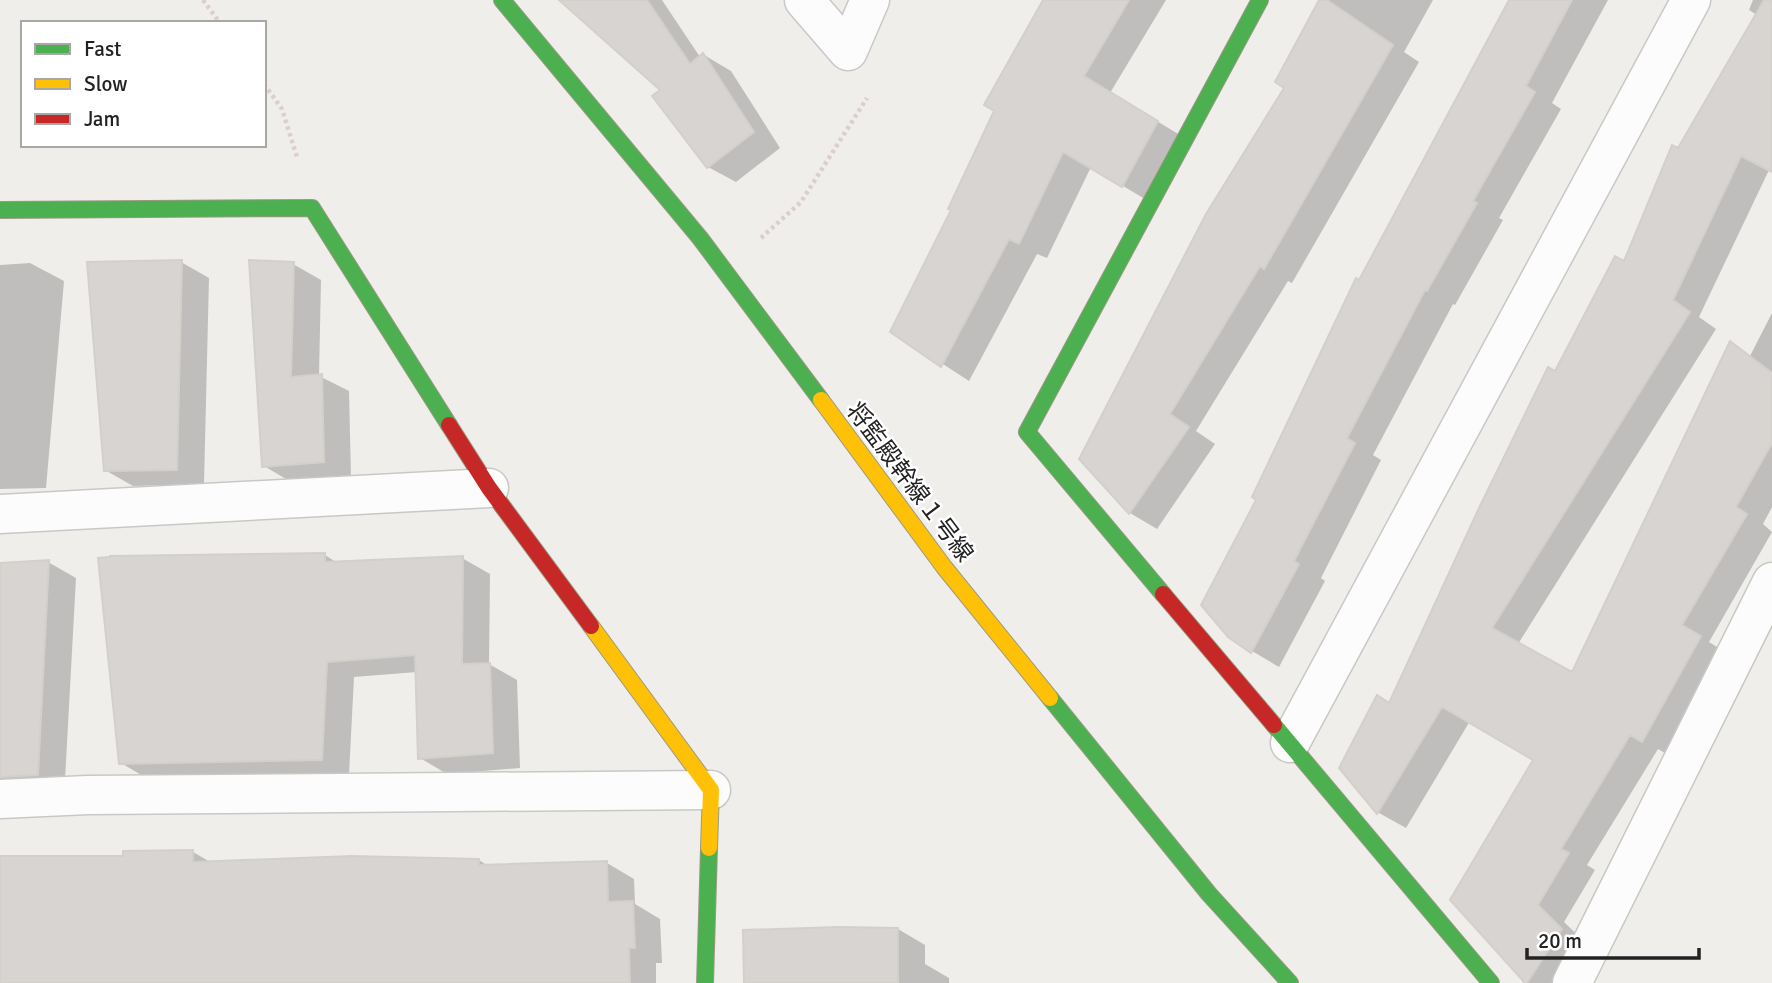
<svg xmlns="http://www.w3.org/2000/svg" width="1772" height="983" font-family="Signika,'Noto Sans JP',sans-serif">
	<rect width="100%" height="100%" fill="#f0eeeb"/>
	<path fill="#0003" d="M561,0h101l38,57 4,-2 27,16 49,77 -44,34 -28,-15 -46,-77z
		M1054,0h112l-56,93 75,45 -35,64 -59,-35 -44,91 -10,-4 -68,127 -77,-50z
		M1321,0h112l-29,52 15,10 -127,221 -4,-2 -92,150 19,13 -58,85 -27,-16 -49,-54 206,-372z
		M1511,0h97l-56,103 9,6 -62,109 4,2 -48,85 -2,-1 -80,151 8,5 -60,118 4,3 -46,86 -27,-16 6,-152 101,-217z
		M1753,0h19v171l-3,-1 -70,147 17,12 -198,315 55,31 157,-331 20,12 22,-43v194l-9,17 9,8 -63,110 18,11 -57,103 -12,-7 -71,116 8,5 -31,52 25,24 -25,37h-37l-75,-83 84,-140 -66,-39 -64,107 -27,-15 -38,-45 49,-64 166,-331 68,-110 55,-112 78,-136 -8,-5z
		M181,262l28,16 -5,206 -71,2 -28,-16z
		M30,263l34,18 -18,207 -46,1v-224z
		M293,264l28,16 -2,96 30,15 2,86 -60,5 -27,-16z
		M325,555l14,9 123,-6 28,16 -1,90 28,16 3,88 -73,6 -27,-16 -3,-86 -63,5 -5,98 -201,4 -27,-16z
		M48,562l28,16 -11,202 -65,4v-220z
		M193,852l19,11 267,-3 9,6 119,-3 27,16 1,25 25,15 2,44h-6v20h-656v-126h125z
		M898,929l27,16v19l24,14v5h-203z"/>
	<path fill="#d7d4d2" stroke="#d3d0cc" stroke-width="2" d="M559,0h88l43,64 13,-11 51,79 -47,36 -55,-72 8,-6z
		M1043,0h86l-45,76 74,45 -36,66 -59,-35 -44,92 -10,-5 -68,128 -51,-35 61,-122 -3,-1 46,-98 -10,-6z
		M1319,0h8l66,45 -129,224 -4,-3 -90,148 19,13 -60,87 -50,-55 127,-245 78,-126 -9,-6z
		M1509,0h63l-46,86 9,6 -62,109 4,2 -50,88 -2,-1 -78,148 8,5 -61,118 5,3 -48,89 -23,-16 -27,-32 55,-105 -4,-3 104,-219 3,2z
		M1764,0h8v172l-31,-16 -68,144 17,12 -198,316 80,44 158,-331 42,32v70l-36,64 11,7 -65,111 19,11 -59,106 -12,-7 -69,114 8,4 -31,52 24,24 -35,54h-2l-75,-83 83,-140 -91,-53 -65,107 -38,-46 38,-73 12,8 90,-195 69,-141 7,4 60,-115 9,5 48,-116 6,3z
		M182,260l-5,210 -73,1 -17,-209z
		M249,260l45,2 -3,115 31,-3 2,88 -62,5z
		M325,553v9l138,-6 -1,108 28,-1 3,90 -75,6 -3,-104 -88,7 -5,98 -203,4 -21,-206 12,-1v-1z
		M49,560l-11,215 -38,2v-214z
		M193,850v12l159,-6 127,3v6l128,-4 1,41 25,-1 2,47h-6l1,35h-630v-127h123v-5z
		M838,927l60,1v55h-154l-1,-53z"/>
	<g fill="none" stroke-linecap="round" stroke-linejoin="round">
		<defs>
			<path id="street" d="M804,0l44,51 22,-51
				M0,514l489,-26
				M1290,743l401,-743
				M0,799l88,-4 623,-5
				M1572,983l200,-401"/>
			<path id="fast" d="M502,0l198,238 121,162
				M0,210l312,-2 137,217
				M1163,594l-136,-162 233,-432
				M1050,698l159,196 81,89
				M1274,725l217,258
				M705,983l4,-135"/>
			<path id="slow" d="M821,400l123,167 106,131
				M591,626l120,164 -2,58"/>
			<path id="jam" d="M449,425l40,63 102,138
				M1163,594l111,131"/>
		</defs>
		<use href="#street" stroke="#c9c8c7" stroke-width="41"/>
		<use href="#fast" stroke="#999a82" stroke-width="18"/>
		<use href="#slow" stroke="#999a82" stroke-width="18"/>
		<use href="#jam" stroke="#999a82" stroke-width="18"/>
		<path stroke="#dccecd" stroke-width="4.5" stroke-dasharray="3.5 3.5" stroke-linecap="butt" d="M203,0l17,23
			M264,84l18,25 15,48
			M761,238l40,-36 66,-104"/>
		<use href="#street" stroke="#fdfcfc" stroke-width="38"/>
		<use href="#fast" stroke="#4caf50" stroke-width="16"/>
		<use href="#slow" stroke="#ffc107" stroke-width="16"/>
		<use href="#jam" stroke="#c62828" stroke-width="16"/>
	</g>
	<g text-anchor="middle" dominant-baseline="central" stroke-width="5" stroke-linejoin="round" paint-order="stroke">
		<g font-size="24" fill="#222" stroke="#fff">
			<text transform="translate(910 482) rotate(53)">将監殿幹線１号線</text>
		</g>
	</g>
	<rect x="21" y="21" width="245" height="126" fill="#ffffff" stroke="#a7a7a7" stroke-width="2"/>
	<rect x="35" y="44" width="35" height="10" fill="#4caf50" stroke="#a7a7a7" stroke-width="2"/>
	<text x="84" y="56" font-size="21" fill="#222222">Fast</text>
	<rect x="35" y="79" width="35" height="10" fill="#ffc107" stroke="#a7a7a7" stroke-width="2"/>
	<text x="84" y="91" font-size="21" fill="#222222">Slow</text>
	<rect x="35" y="114" width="35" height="10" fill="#c62828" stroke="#a7a7a7" stroke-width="2"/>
	<text x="84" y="126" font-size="21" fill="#222222">Jam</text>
	<path d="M1527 948v10h172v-10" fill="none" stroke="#222222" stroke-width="3.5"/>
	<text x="1538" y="948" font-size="21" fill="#222222" stroke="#ffffff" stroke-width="5" paint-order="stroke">20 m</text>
</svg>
